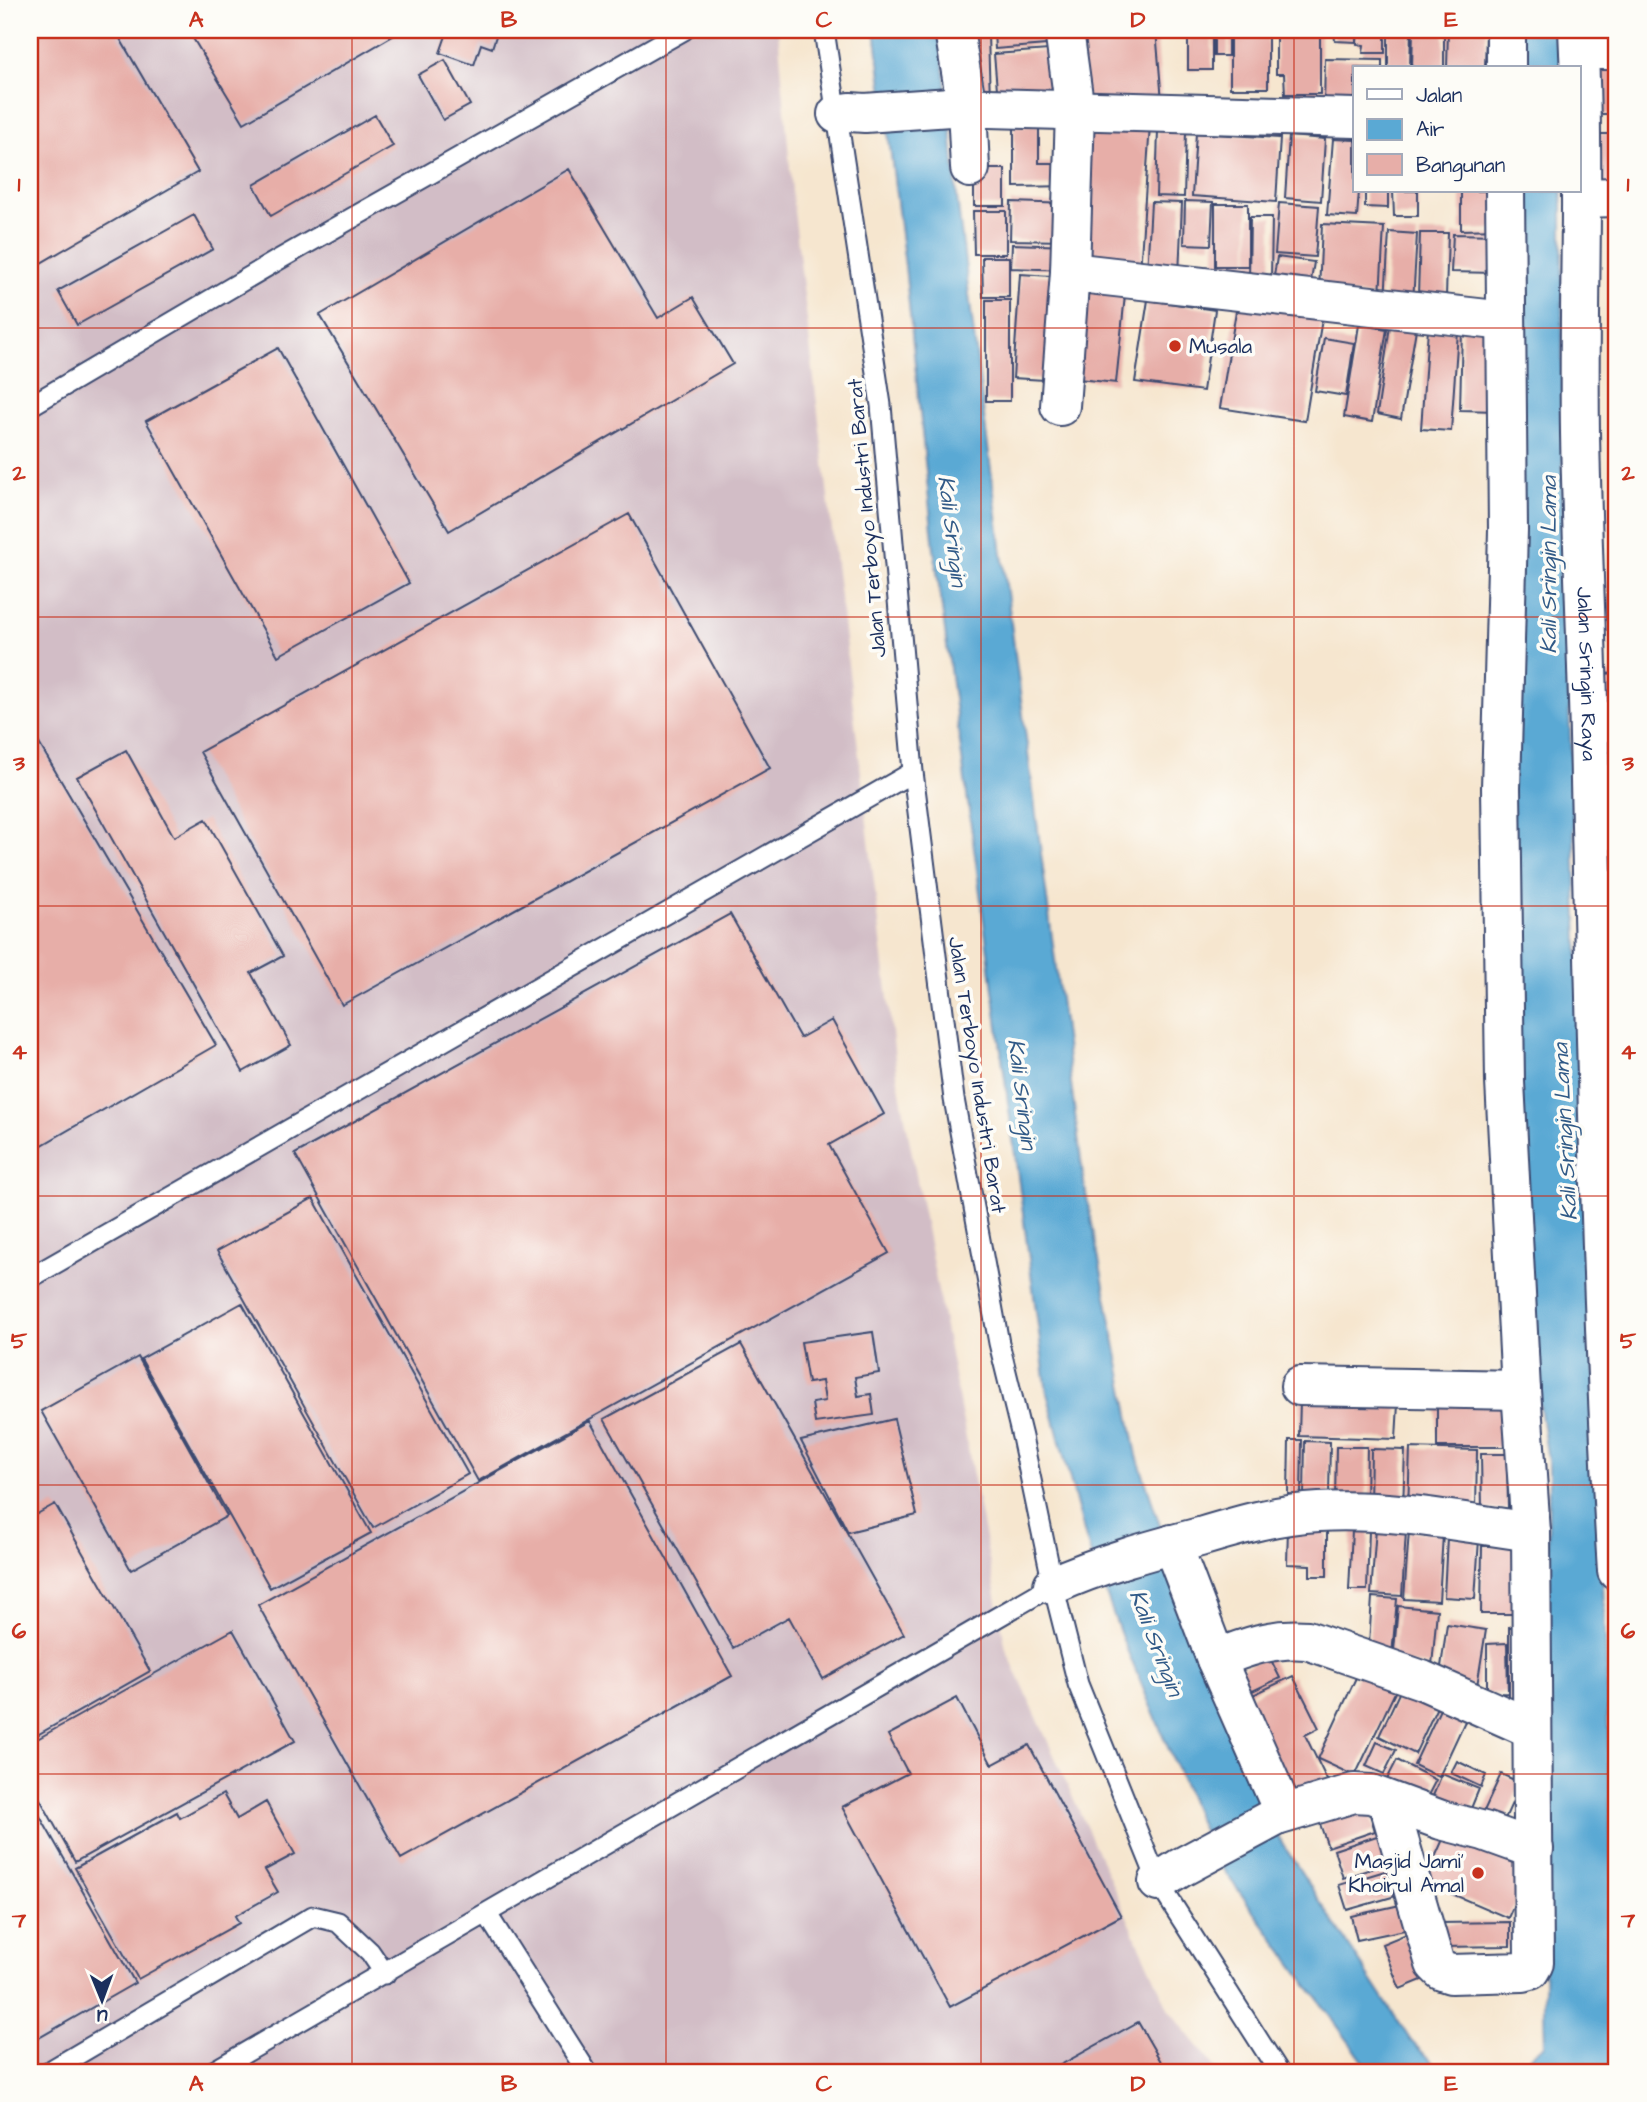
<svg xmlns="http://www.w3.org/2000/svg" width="1647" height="2102" font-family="'Architects Daughter',sans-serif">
	<rect width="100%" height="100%" fill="#fdfcf7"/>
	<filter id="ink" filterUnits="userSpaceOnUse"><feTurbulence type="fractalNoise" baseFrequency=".0143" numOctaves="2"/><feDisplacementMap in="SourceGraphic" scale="14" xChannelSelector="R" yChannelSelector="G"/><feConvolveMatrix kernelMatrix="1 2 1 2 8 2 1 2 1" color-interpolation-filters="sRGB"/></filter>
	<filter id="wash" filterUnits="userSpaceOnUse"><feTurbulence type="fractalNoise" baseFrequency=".00686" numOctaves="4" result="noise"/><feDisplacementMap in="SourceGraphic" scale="28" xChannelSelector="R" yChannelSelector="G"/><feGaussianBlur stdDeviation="1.57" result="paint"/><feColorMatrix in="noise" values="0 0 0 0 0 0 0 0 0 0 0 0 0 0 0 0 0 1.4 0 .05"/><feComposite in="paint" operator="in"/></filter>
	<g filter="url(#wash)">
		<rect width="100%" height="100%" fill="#f6e6cf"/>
		<path fill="#d2bdc6" d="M30,30h748l15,173 104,872 109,574 163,361 50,62h-1189z"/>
		<path fill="#5aa9d4" stroke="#3a6c99" stroke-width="2" d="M875,30h64l8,66 -63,4z
			M950,117l7,81 27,218 100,767 53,273 25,76 -70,26 -6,-19 -39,-146 -113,-844 -29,-283 -18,-143z
			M1519,191h43l1,363 44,1132 4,168 6,79v139h-106l34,-27 -1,-37 5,-540 -19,-130 -20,-396z
			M1170,1556l96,257 -57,32 -87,-207 -22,-61z
			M1273,1829l138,212 31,31h-71l-151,-207z"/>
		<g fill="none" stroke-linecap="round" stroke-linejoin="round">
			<path stroke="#5aa9d4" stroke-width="68" d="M1546,30v38"/>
		</g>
		<g id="blocks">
			<path fill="#e7aea8" d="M30,30h85l83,142 -159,92 -9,-17z
				M188,30h215l-159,93z
				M448,30h50l-6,18 -11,-4 -7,21 -34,-12z
				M1009,30h49l1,14 -64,5 -1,-18z
				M1078,30h78l6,71 -79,6z
				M1188,30h24v40h-24z
				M1214,30h14v26h-14z
				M1230,30h38v58h-38z
				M1276,30h44v64h-35l-1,-20h-8z
				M1334,30h22v12l-21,-1z
				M1358,30h27v23h-22l1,-8 -7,-1z
				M1388,30h23l-1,38h-22z
				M1413,30h31v38h-32z
				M1448,30h38l-1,38h-38z
				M988,35l2,65 -21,2 -5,-66z
				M1062,49l3,47 -67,5 -4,-47z
				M1325,59l57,1v8h-27v40h-31z
				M445,60l25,45 -27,15 -25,-45z
				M1594,63h23v51h-23z
				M375,115l18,31 -122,70 -17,-31z
				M1082,121l68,3 -10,148 -62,-3z
				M1014,125h25v38h33v23l-58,1z
				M1158,130l28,1 -2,66 -28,-1z
				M1196,133l84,5 -4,64 -84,-6z
				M1599,134h18v56l-17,1z
				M1289,136l36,3 -4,62 -36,-3z
				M1333,139l22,1v51h4l-2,26 -30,-2z
				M569,169l89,149 35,-21 40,67 -284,167 -129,-216z
				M974,169h31v37h-31z
				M1365,191h23v17l-23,-1z
				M1393,191h25v25h-24z
				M1461,191h37l1,38 -38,1z
				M1185,201l28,1 -2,43 -27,-1z
				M1011,202l58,2 -2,37 -57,-1z
				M1151,202l31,1 -3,73 -32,-2z
				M1279,203l40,3 -4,51 -40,-3z
				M1215,204h33v62h-33z
				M973,211h33v43h-32z
				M194,215l19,34 -136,76 -19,-34z
				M1250,217h22l-1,64h-22z
				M1322,224l62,3 -4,69 -61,-4z
				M1389,232l28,2 -4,68 -28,-1z
				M1420,233h28l-2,64 -28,-1z
				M1453,234l42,1 -1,38 -43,-1z
				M1012,244l55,2v24l-56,-2z
				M982,257h27v40h-26z
				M1277,257l37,5 -3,19 -37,-5z
				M1020,274l46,3 -6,104 -47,-3z
				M1080,280l46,5 -10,98 -47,-5z
				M1238,299l85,14 -18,108 -85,-13z
				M986,300h24v101h-24z
				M1148,300l67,10 -12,81 -68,-9z
				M1391,319l26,4 -16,96 -24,-5z
				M1359,325l28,4 -15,93 -28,-5z
				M1462,328l38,1 -3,82 -37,-1z
				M1428,329l30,2 -7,100 -30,-2z
				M1324,338l30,5 -8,53 -31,-5z
				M278,348l131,235 -131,73 -132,-235z
				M629,514l141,254 -428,237 -142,-253z
				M1617,673v69l-24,1 -3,-68z
				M30,728l186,317 -186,107z
				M126,750l48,87 32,-18 77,137 -32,17 40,72 -48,27 -166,-295z
				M1593,845h24v294z
				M730,914l70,124 32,-18 52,94 -55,31 60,108 -411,228 -183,-327z
				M313,1198l155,276 -95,54 -156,-277z
				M242,1303l129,230 -101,55 -129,-229z
				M873,1332l6,41 -24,4 3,19 13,-2 3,21 -59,8 -3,-20 13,-2 -3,-20 -14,2 -7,-41z
				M741,1344l163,290 -81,45 -34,-62 -56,31 -129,-229z
				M138,1357l89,159 -96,54 -90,-159z
				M1300,1401l98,3 -2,35 -97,-3z
				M1437,1405h80v42h-80z
				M894,1419l23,96 -69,17 -47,-91z
				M590,1421l142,255 -331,183 -143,-254z
				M1289,1440h13l-1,55 -13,-1z
				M1305,1441l25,1 -1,54h-25z
				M1336,1447h31l-1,55 -31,-1z
				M1410,1448l67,2 -1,61 -68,-1z
				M1371,1449l34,1 -2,58 -33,-1z
				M1481,1454h26l1,55h-26z
				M55,1504l95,167 -120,68v-221z
				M1327,1527v49h-17v-11l-23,-1 1,-36z
				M1376,1528l30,3 -4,65 -31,-2z
				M1352,1530l17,1 -2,59h-18z
				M1409,1531l34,3 -4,67 -35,-2z
				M1447,1537l32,2 -4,60 -31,-2z
				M1482,1546h37l-1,68h-37z
				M1372,1597l25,2 -6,67 -23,-6z
				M1398,1606l39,4 -5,56 -39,-4z
				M1447,1624l39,6 -9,56 -38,-5z
				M1527,1626v77l-18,1v-77z
				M233,1630l62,111 -220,121 -45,-81v-38z
				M1507,1643l1,50 -21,1v-50z
				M1269,1656l11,22 -40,19 -11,-22z
				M1360,1669l38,17 -43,90 -37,-17z
				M1293,1676l26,52 -14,7 23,47 -45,22 -45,-102z
				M1400,1691l37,16 -22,47 -36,-18z
				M957,1698l35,67 37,-20 92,171 -171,91 -108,-200 66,-34 -20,-38z
				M1441,1707l25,12 -27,58 -25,-12z
				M1377,1742l19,8 -12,24 -18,-8z
				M1397,1760l39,20 -14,27 -39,-20z
				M1457,1761l29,14 -5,12 -30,-14z
				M1442,1774l37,15 -14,34 -37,-15z
				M1501,1774l20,9 -17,38 -20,-10z
				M223,1794l14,25 29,-17 29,52 -30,16 13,22 -43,24 4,7 -101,56 -63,-111 102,-56 3,6z
				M30,1799l105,184 -105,60z
				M1367,1805l8,26 -47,16 -9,-26z
				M1448,1828l84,35 -24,55 -84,-36z
				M1386,1833l10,28 -53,17 -9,-28z
				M1398,1867l8,26 -59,17 -8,-25z
				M1409,1903l5,25 -57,12 -6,-24z
				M1510,1922v24l-70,1 -1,-24z
				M1411,1932l18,45 -29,12 -18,-45z
				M1138,2022l29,50h-119z"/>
		</g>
	</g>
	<g filter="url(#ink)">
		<use href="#blocks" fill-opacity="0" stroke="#3c4a6f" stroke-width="2"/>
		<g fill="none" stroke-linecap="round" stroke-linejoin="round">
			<defs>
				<path id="service" d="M824,30l57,375 32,367 41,327 45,244 23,94 31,148 25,99 80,198 121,190
					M30,406l248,-146 406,-230
					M30,1278l883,-506
					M487,1914l100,158
					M48,2072l265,-156 25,6 32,30 15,22
					M212,2072l841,-487"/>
				<g id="minor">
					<path d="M954,30l13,78 3,60"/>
					<path id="s1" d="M1578,30c7,134 0,268 2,403 2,116 8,232 10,348 6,264 11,527 27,790"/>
					<path d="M1579,50h38"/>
					<path d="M1506,68v-38"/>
					<path d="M837,114l13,-2 15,1 85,-6 405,11"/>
					<path d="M1581,198l36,-1"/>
					<path d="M1070,272l435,49"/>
					<path d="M1060,406l10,-134 5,-161 -11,-81"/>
					<path d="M1300,1386l221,4"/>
					<path d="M1172,1544l44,115 68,154"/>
					<path d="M1053,1585c47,-21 97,-35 147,-48 40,-12 77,-23 119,-25 71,-4 142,10 212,20"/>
					<path d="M1216,1659c30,-12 57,-22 91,-19l115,40 110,49"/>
					<path d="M1388,1802l47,162 7,7 9,3 72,-2 7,-2 4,-7 -3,-431 -10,-142 -16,-308 -4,-294 7,-258 -3,-339"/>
					<path d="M1158,1882l22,-14 97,-52 77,-23 17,1 70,26 43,11 50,18"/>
				</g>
			</defs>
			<use href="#service" stroke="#3c4a6f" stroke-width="23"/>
			<use href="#minor" stroke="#3c4a6f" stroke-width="42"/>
			<use href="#service" stroke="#fff" stroke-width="19"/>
			<use href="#minor" stroke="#fff" stroke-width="38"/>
		</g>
	</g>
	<path fill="none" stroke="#c8321e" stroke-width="2" stroke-opacity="0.55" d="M352,30v2042M666,30v2042M981,30v2042M1294,30v2042M30,328h1587M30,617h1587M30,906h1587M30,1196h1587M30,1485h1587M30,1774h1587"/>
	<g fill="#c8321e" stroke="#fdfcf7" stroke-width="2.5">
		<circle cx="1175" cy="346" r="7"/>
		<circle cx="1478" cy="1873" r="7"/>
	</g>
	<g text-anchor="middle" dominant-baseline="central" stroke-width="7" stroke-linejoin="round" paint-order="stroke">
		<g font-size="21" fill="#1b2f5e" stroke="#fdfcf7" text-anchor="start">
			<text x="1189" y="346">Musala</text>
			<text x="1464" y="1861" text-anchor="end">Masjid Jami'<tspan x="1464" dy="24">Khoirul Amal</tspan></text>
		</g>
		<g font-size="21" fill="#1b2f5e" stroke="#fdfcf7">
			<text transform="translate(867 518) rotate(-95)">Jalan Terboyo Industri Barat</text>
			<text stroke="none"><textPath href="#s1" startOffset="644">Jalan Sringin Raya</textPath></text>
			<text transform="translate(977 1075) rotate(81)">Jalan Terboyo Industri Barat</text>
		</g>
		<g font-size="23" font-style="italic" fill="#315a87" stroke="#fdfcf7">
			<text transform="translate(952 531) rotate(83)">Kali Sringin</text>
			<text transform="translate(1549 565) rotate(-90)">Kali Sringin Lama</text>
			<text transform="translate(1022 1094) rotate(83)">Kali Sringin</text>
			<text transform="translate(1565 1132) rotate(-93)">Kali Sringin Lama</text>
			<text transform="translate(1156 1643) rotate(69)">Kali Sringin</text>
		</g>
	</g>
	<rect width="1647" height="2102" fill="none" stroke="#fdfcf7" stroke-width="77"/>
	<rect x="1353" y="66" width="228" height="126" fill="#fdfcf7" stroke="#a3aaba" stroke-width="2"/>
	<rect x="1367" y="89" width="35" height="10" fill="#ffffff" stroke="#a3aaba" stroke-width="2"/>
	<text x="1416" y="102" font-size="21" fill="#1b2f5e">Jalan</text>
	<rect x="1367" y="119" width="35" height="21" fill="#5aa9d4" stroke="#a3aaba" stroke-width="2"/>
	<text x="1416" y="136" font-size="21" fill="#1b2f5e">Air</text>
	<rect x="1367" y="154" width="35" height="21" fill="#e7aea8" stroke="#a3aaba" stroke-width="2"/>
	<text x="1416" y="172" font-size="21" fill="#1b2f5e">Bangunan</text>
	<g transform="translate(102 2000) rotate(179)" stroke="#fdfcf7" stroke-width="5" paint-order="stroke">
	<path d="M0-5L12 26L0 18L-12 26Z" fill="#1b2f5e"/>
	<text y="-10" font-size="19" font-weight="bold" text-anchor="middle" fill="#1b2f5e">U</text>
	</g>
	<rect x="38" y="38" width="1570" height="2026" fill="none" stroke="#c8321e" stroke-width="2.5"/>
	<g font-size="23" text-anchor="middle" font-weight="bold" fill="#c8321e">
		<text x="196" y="27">A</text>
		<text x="509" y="27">B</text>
		<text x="824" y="27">C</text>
		<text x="1138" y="27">D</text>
		<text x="1451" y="27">E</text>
		<text x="19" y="191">1</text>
		<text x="1628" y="191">1</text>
		<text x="19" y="480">2</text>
		<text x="1628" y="480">2</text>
		<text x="19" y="770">3</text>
		<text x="1628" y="770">3</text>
		<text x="19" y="1059">4</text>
		<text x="1628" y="1059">4</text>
		<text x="19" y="1348">5</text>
		<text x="1628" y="1348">5</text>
		<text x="19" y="1638">6</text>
		<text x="1628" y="1638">6</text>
		<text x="19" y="1927">7</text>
		<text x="1628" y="1927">7</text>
		<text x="196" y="2091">A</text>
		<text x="509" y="2091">B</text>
		<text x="824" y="2091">C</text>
		<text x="1138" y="2091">D</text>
		<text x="1451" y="2091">E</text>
	</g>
</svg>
